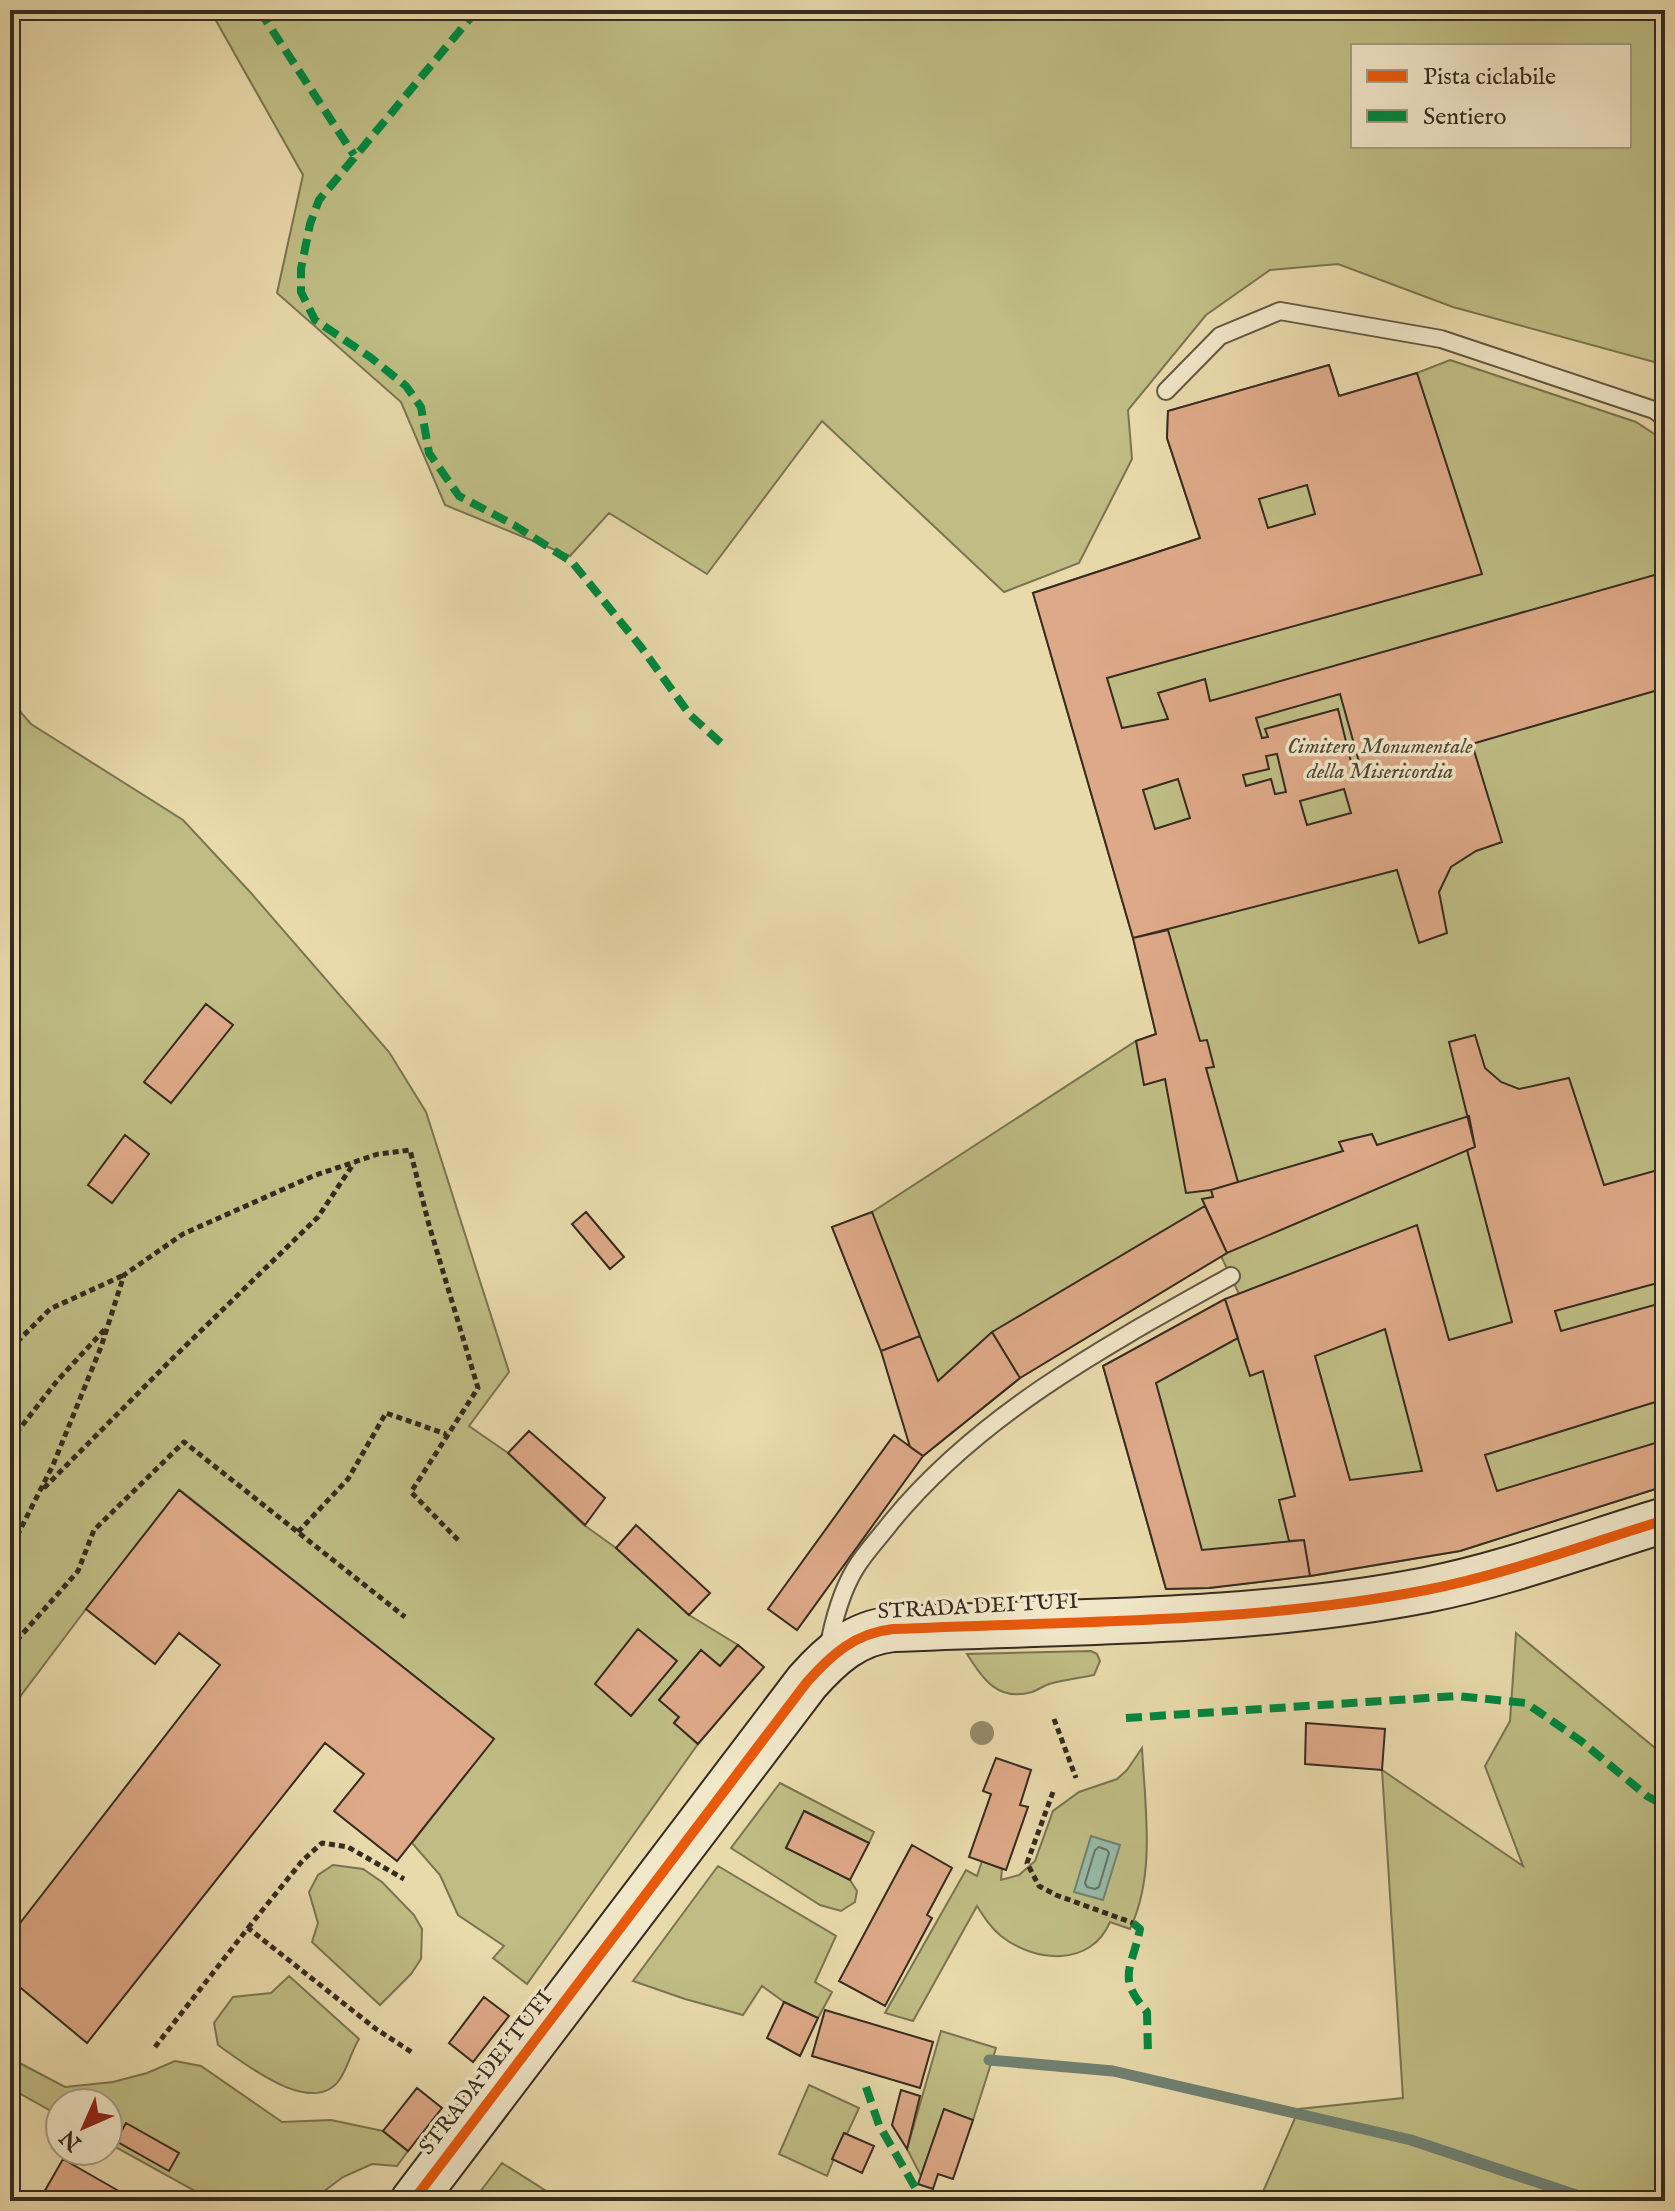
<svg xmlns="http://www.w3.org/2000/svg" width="1675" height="2211" font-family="'IM FELL English',serif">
	<rect width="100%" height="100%" fill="#e9daac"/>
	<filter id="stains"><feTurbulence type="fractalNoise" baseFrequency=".0025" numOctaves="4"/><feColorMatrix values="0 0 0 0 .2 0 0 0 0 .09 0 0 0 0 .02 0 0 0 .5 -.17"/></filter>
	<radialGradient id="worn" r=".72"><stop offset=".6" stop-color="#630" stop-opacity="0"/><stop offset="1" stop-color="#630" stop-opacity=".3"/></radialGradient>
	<path fill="#bfbd84" stroke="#7a7452" stroke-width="2" fill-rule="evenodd" d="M210,10h1455v355l-212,-58 -115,-43 -68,6 -64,45 -78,95 4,49 -53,104 -75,29 -182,-171 -115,153 -98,-61 -39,43 -125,-51 -44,-103 -124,-109 26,-118zM1353,46h276v100h-276z
		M1450,360l186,62 29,19v1045l-205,65 -150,25 -101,12 -43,1 -63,-223 136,-72 -18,-38 -201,122 -97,78 -91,-229 40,-15 264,-171 20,-7 -23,-96 -100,-345 167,-55 -33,-100 1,-27 161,-46 10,31 78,-23z
		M10,700l21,24 152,96 68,73 138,159 37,60 83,260 -40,54 39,27 76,72 32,23 73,67 49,30 -18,21 -19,-15 -42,49 20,17 -5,6 24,21 -171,240 -34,-26 11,-12 -46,-31 -18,-40 -28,-32 81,-104 -313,-249 -94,119 -76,101z
		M1516,1633l138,114 11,4v450h-406l40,-92 104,-11 -21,-328 141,96 -38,-100 25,-45z
		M1091,1651l6,3 3,7 -6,14c-15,3 -30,5 -45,9 -6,2 -11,6 -17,8 -34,10 -49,-13 -65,-38z
		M1142,1748c3,60 14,126 -12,181l-20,-7c-19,45 -75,41 -109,14 -10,-8 -17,-19 -24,-30l-64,115 -28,-8 81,-143 11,6 5,-15 20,8 -1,11 18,-5 16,-14 18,-50 26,-19 38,-13 10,-9z
		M780,1783l94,49 -5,11 -64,-32 -19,36 64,33 7,11 -2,11 -14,9 -21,-6 -89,-57z
		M333,1865l30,4 19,13 32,33 8,14 -1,30 -10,15 -31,31 -68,-63 6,-19 -9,-31 9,-17z
		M718,1866l118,70 -21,46 17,10 -14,26 -34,-16 -22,-16 -19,29 -58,-16 -52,-18z
		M289,1976l70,63c-8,13 -11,28 -19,40 -27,40 -96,-16 -122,-34l-4,-22 19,-26 38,-4z
		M941,2031l55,17 -23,72 -29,-10 -23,66 -14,-27z
		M10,2058l55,29 48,-5 34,-9 28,-12 26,5 81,56 49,-2 52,11 25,20 -11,15 -25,-2 -29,13 -32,24h-98l-105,-58v-40h-48v13l-50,-28z
		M809,2085l50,23 -12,26 -3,-1 -17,43 -48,-22z
		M502,2163l60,38h-89z"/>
	<path fill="#97bba9" stroke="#708172" stroke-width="2" d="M1091,1836l29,9 -17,55 -29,-8z"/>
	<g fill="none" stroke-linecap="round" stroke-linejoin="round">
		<path stroke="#667364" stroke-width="2" d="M1099,1847l8,3 2,3 -10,34 -4,2 -8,-2 -2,-4 10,-33z"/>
		<path stroke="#708172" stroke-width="11" d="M989,2060l124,11 298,69 183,61"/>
	</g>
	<path fill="#dea988" stroke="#352b20" stroke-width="2" fill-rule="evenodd" d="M1329,365l10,31 78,-23 65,201 -375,104 15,50 46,-9 -10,-26 47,-14 5,22 455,-129v116l-193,56 30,98 -26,9 -25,16 -12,25 8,41 -28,10 -22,-73 -264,68 -100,-345 167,-55 -33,-100 1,-27zM1307,485l8,29 -47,14 -9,-29zM1340,694l23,82 -8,2 -17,-69 -73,20 3,8 -6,1 -6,-20zM1277,754l9,38 -11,2 -4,-15 -25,7 -3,-11 26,-6 -3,-13zM1178,779l12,39 -35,11 -12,-39zM1344,789l7,24 -44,12 -7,-24z
		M1168,930l32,111 7,-1 7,27 -8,1 32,114 -27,8 -25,3 -21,-114 -21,6 -8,-44 20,-7 -23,-96z
		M206,1004l27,21 -62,78 -27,-21z
		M1475,1035l10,33 16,14 18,7 50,-11 35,107 61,-17v113l-110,30 6,20 104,-29v97l-180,56 12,36 168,-51v46l-205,65 -150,25 -6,-36 -15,1 -10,-41 16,-4 -32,-125 -13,5 -25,-77 192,-74 32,115 63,-18 -45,-172 8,-3 -26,-105zM1385,1329l37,142 -72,9 -35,-124z
		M1469,1116l6,31 -248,106 -25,-54 11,-2 -2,-7 132,-39 -4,-9 33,-8 5,11z
		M125,1135l24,19 -37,49 -24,-18z
		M1205,1206l22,47 -207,125 -28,-46z
		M586,1212l38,45 -14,12 -38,-45z
		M872,1212l48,124 -39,15 -49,-124z
		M1225,1299l13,39 -82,45 46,167 102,-10 6,36 -101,12 -43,1 -63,-223z
		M992,1332l28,46 -97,78 -13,-9 -29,-96 39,-15 18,45z
		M529,1431l76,67 -20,27 -77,-72z
		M894,1435l29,21 -126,174 -29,-21z
		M179,1490l315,249 -97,122 -63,-50 30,-37 -39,-31 -238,300 -77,-64v-43l210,-271 -41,-32 -24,31 -69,-55z
		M636,1525l74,68 -21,22 -73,-67z
		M638,1629l39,32 -46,55 -36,-32z
		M738,1645l26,22 -66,77 -24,-21 5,-6 -20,-17 42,-50 19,16z
		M1306,1723l79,6 -3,41 -77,-6z
		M996,1758l35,12 -11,35 8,2 -22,63 -37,-13 22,-63 -8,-3z
		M804,1811l65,32 -19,37 -64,-32z
		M912,1845l40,23 -25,47 5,3 -47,88 -46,-25z
		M484,1997l25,19 -36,46 -24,-19z
		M784,2002l34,16 -18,38 -33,-18z
		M825,2010l108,32 -13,46 -108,-32z
		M417,2088l25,20 -34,43 -25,-20z
		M901,2090l19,6 -13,53 -15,-24z
		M944,2109l29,11 -20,59 -15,-5 -5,15 -15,-5z
		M126,2123l53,30 -10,18 -53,-30z
		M844,2133l30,13 -12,27 -30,-14z
		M63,2159l73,42h-81l-12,-7z"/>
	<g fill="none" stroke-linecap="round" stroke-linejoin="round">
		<defs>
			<path id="lane" d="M1166,391l54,-55 60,-25 161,28 213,71 11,8
				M828,1650c5,-28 12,-56 27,-81 10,-17 25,-32 37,-48 90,-109 217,-177 339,-245"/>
			<path id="secondary" d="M413,2201l394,-519c24,-27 48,-49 86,-53 177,-8 358,-5 533,-39 81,-16 160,-46 239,-70"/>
		</defs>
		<use href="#lane" stroke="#625743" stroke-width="20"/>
		<use href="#secondary" stroke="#352b20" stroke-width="48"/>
		<path stroke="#352b20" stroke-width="5" stroke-dasharray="6 4" stroke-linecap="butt" d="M10,1349l40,-40 74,-34
			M10,1441l47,-60 48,-52
			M44,1488l128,-129 146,-142 36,-54
			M298,1532l50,-53 38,-66 60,21
			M10,1543l8,-9 35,-69 48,-118 23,-72 59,-41 130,-58 65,-22 32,-4 19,75 49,163 -67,104 50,51
			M10,1648l68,-77 16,-41 90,-88 221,175
			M1054,1719l22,59
			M1053,1792l-26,71 12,23 17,9 77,28
			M248,1928l55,-68 19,-17 26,4 56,32
			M155,2047l93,-119 128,101 37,24"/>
		<use href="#lane" stroke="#f1e7c9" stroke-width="16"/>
		<use href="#secondary" stroke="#f1e7c9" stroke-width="44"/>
		<path stroke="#00873e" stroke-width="8" stroke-dasharray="16 8" stroke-linecap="butt" d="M259,10l95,145
			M477,10l-158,190 -9,24 -9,45v23l14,28 55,37 36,29 15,21 8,46 30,43 55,29 58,37 69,85 49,68 31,28
			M1126,1718l331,-22 69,7 55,38 66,55 18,10
			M1133,1923l7,6c-8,40 -24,48 7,83l1,43
			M866,2087l13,38 44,76"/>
		<defs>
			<path id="cycleway" d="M413,2201l394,-519c24,-27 48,-49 86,-53 177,-8 358,-5 533,-39 81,-16 160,-46 239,-70"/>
		</defs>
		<use href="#cycleway" stroke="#f1e7c9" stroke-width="15"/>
		<use href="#cycleway" stroke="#e8590c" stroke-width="10"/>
	</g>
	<circle fill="#958a6a" cx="982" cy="1733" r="12"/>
	<g text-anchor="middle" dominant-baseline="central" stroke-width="7" stroke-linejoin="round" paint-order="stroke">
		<g font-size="22" font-style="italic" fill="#514834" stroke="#f1e7c9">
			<text x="1380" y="747">Cimitero Monumentale<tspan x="1380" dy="25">della Misericordia</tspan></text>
		</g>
		<g font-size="22" fill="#352b20" stroke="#f1e7c9">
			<text transform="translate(978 1607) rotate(-3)">STRADA DEI TUFI</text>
			<text transform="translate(486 2073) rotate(-52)">STRADA DEI TUFI</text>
		</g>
	</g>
	<rect width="1675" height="2211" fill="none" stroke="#e9daac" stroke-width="40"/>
	<rect x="12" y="12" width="1651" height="2187" fill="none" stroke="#352b20" stroke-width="4"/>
	<rect x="20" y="20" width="1635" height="2171" fill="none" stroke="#352b20" stroke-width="2"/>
	<rect x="1351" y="44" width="280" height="104" fill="#f1e7c9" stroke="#a69c85" stroke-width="2"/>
	<rect x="1367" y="70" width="40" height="12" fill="#e8590c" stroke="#a69c85" stroke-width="2"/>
	<text x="1423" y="84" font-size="24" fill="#352b20">Pista ciclabile</text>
	<rect x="1367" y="110" width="40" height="12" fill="#00873e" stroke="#a69c85" stroke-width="2"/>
	<text x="1423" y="124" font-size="24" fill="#352b20">Sentiero</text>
	<g transform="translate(84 2127) rotate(225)"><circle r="38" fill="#f1e7c9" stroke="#a69c85" stroke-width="2"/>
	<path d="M0-6L14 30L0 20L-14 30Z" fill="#8f2418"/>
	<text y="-12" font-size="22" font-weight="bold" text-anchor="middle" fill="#352b20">N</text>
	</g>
	<rect width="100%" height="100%" filter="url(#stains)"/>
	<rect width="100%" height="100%" fill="url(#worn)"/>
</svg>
